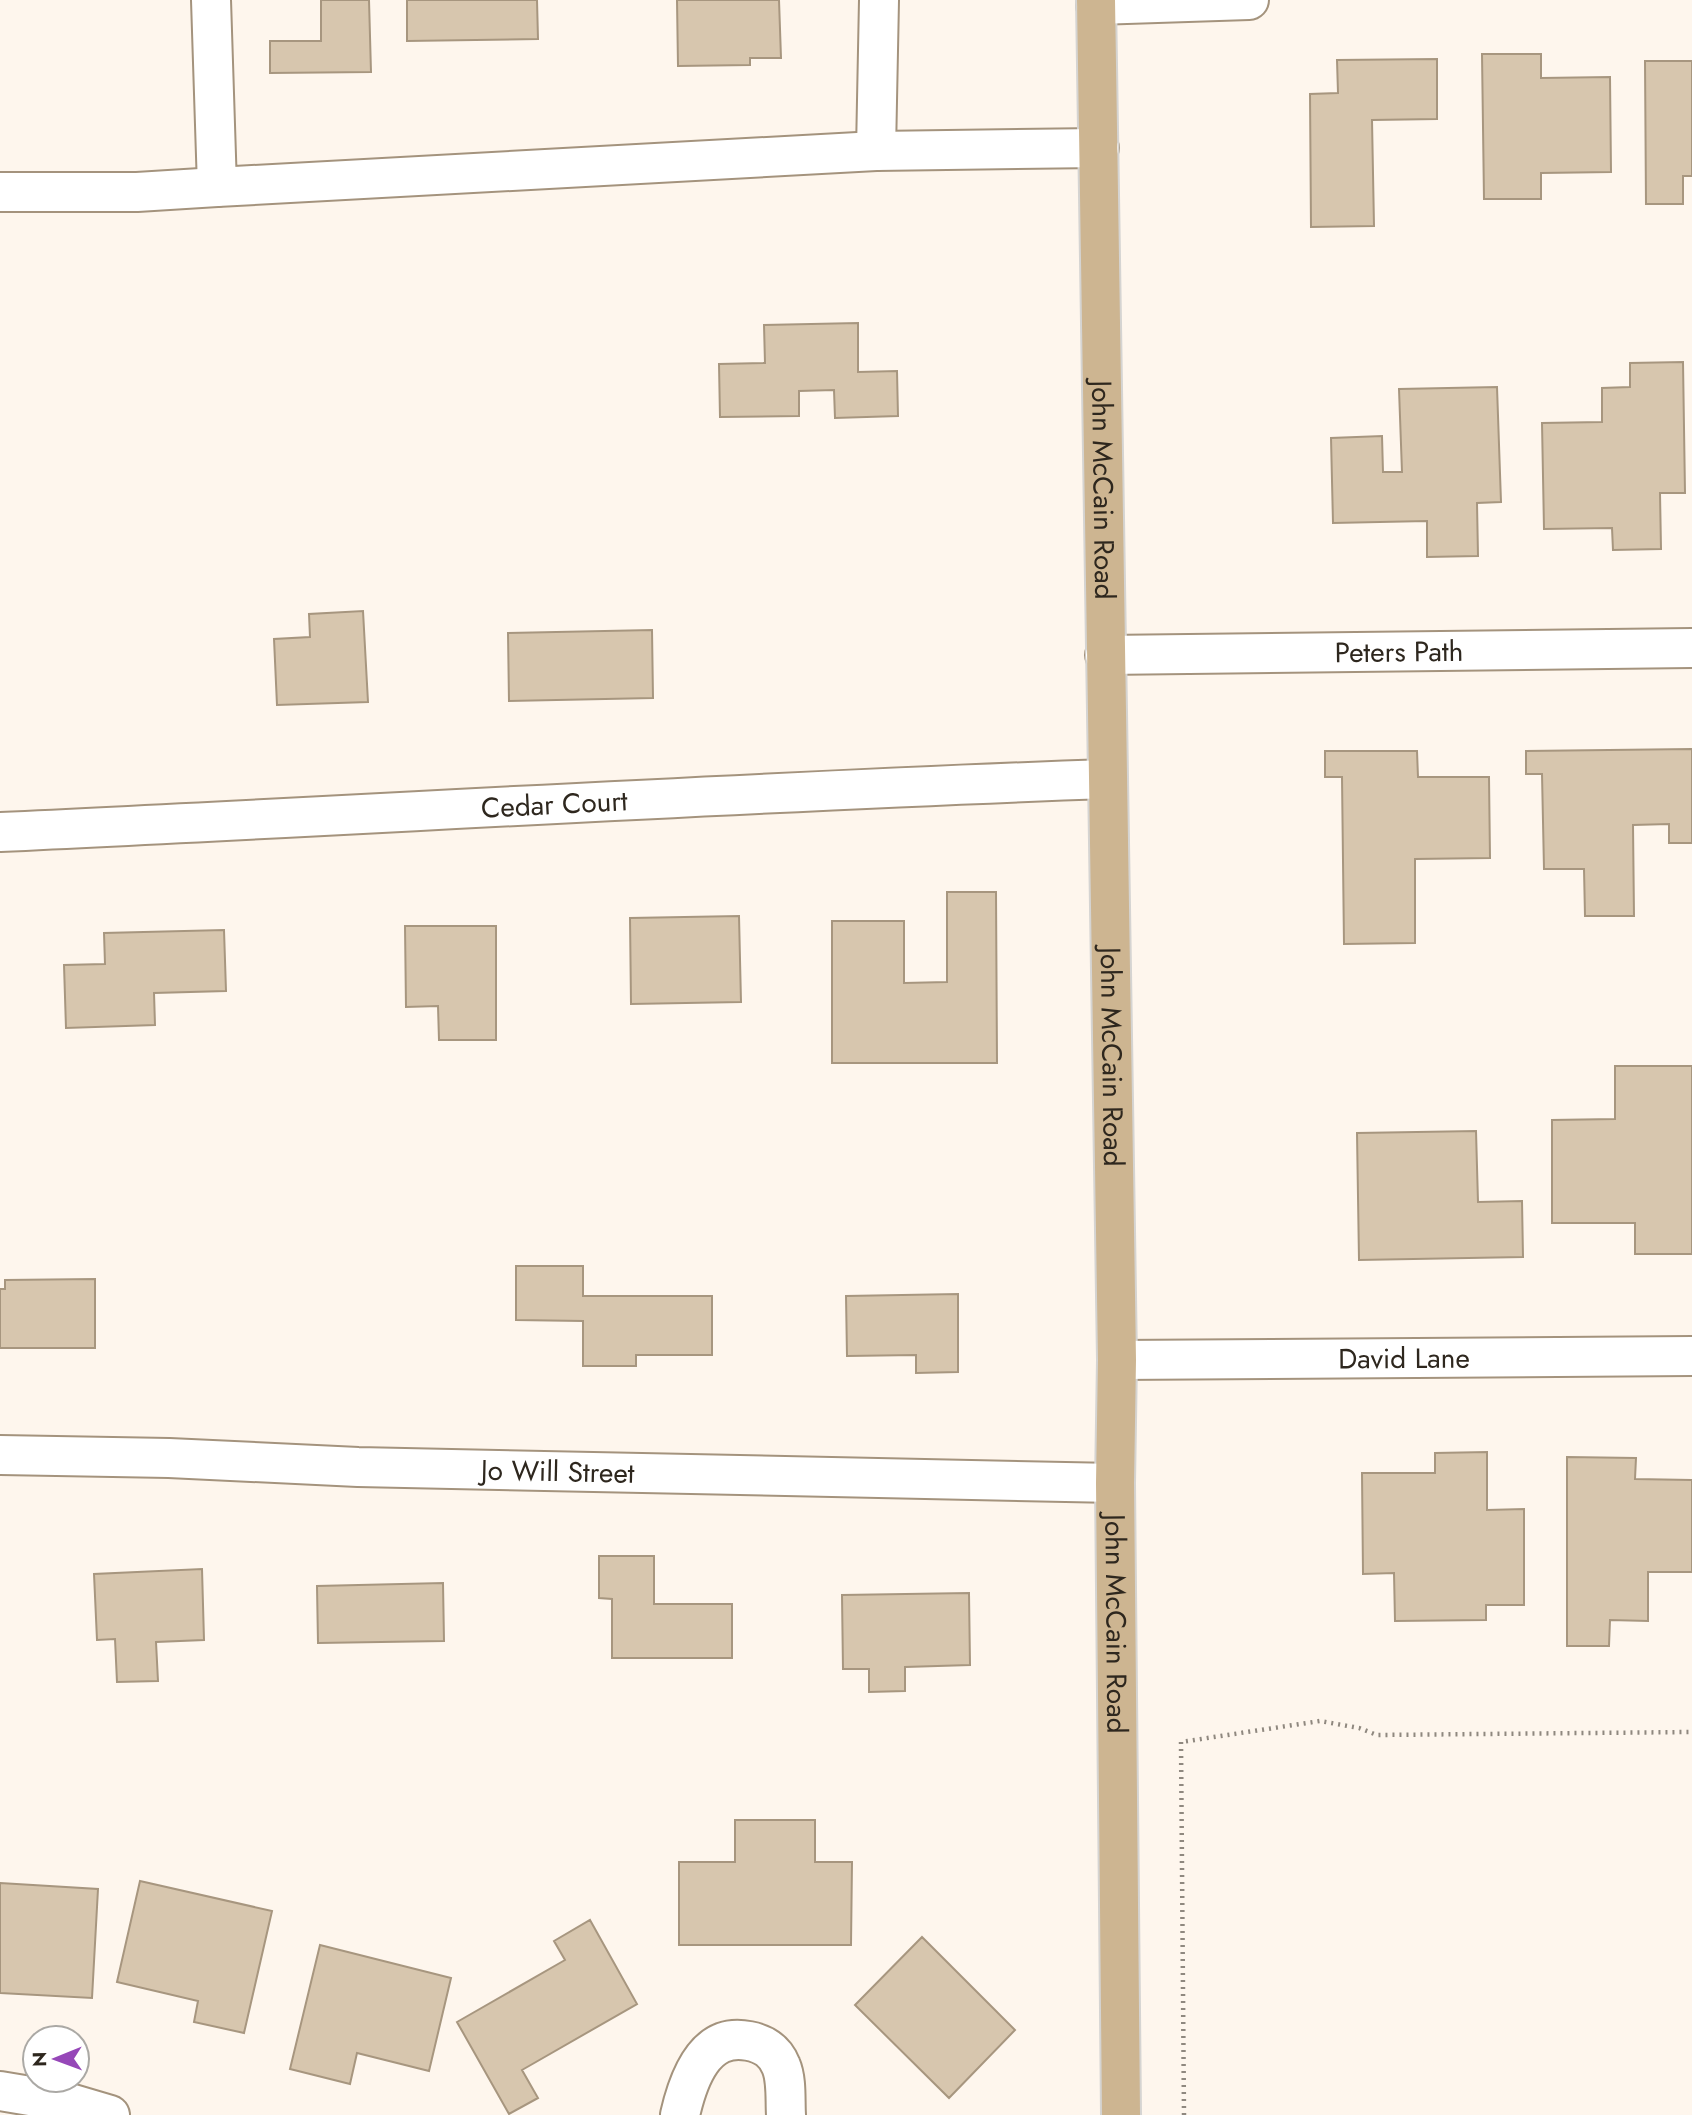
<svg xmlns="http://www.w3.org/2000/svg" width="1692" height="2115" font-family="Jost,sans-serif">
	<rect width="100%" height="100%" fill="#fef6ed"/>
	<path fill="#d7c6ae" stroke="#a7967f" stroke-width="2" d="M321,0h48l2,72 -101,1v-32h51z
		M407,0h130l1,39 -131,2z
		M677,0h102l2,58h-31v7l-72,1z
		M1482,54h59v24l69,-1 1,95 -70,1v26h-57z
		M1437,59v60l-65,1 2,106 -63,1 -1,-133 28,-1 -1,-33z
		M1645,61h47v115h-9v28h-37z
		M858,323v49l39,-1 1,45 -63,2 -1,-28 -35,1v25l-79,1 -1,-53 46,-1 -1,-38z
		M1683,362l2,131h-25l1,56 -48,1 -1,-22 -68,1 -2,-106 60,-1v-34l28,-1v-24z
		M1497,387l4,115 -24,1 1,53 -51,1v-36l-94,2 -2,-85 51,-2 1,36h19l-3,-83z
		M363,611l5,91 -91,3 -3,-66 36,-2 -1,-23z
		M652,630l1,68 -144,3 -1,-68z
		M1692,749v94h-23v-19l-36,1 1,91h-49l-1,-47h-40l-2,-95h-16v-23z
		M1325,751h92l1,26h71l1,81 -75,1v84l-71,1 -2,-167h-17z
		M947,892h49l1,171h-165v-142h72v62l43,-1z
		M739,916l2,86 -110,2 -1,-86z
		M405,926h91v114h-57l-1,-34 -32,1z
		M224,930l2,61 -72,2 1,32 -89,3 -2,-63 41,-1 -1,-31z
		M1615,1066h77v188h-57v-31h-83v-103l63,-1z
		M1476,1131l2,71 44,-1 1,56 -164,3 -2,-127z
		M516,1266h67v30h129v59h-76v11h-53v-45l-67,-1z
		M95,1279v69h-95v-59h5v-9z
		M958,1294v78l-42,1v-18l-69,1 -1,-60z
		M1487,1452v58l37,-1v96h-38v15l-91,1 -1,-48 -31,1 -1,-101h73v-20z
		M1567,1457l69,1 -1,21 57,1v92h-44v49l-38,-1 -1,26h-42z
		M599,1556h55v48h78v54h-120v-59l-13,-1z
		M202,1569l2,71 -48,2 2,39 -41,1 -2,-43 -18,1 -3,-66z
		M443,1583l1,58 -126,2 -1,-57z
		M969,1593l1,72 -65,2v24l-36,1v-23h-26l-1,-74z
		M735,1820h80v42h37l-1,83h-172v-83h56z
		M140,1881l132,30 -28,122 -50,-11 4,-21 -81,-19z
		M0,1883l98,6 -6,109 -92,-5z
		M590,1920l47,84 -115,66 16,28 -29,16 -52,-92 108,-62 -11,-19z
		M922,1937l93,93 -66,68 -94,-93z
		M320,1945l131,33 -22,93 -72,-18 -7,31 -60,-15z"/>
	<g fill="none" stroke-linecap="round" stroke-linejoin="round">
		<defs>
			<g id="minor">
				<path d="M211,0l6,187 659,-36 223,-3"/>
				<path d="M1096,5l153,-5"/>
				<path d="M876,151l3,-151"/>
				<path d="M0,192h137l80,-5"/>
				<path id="s1" d="M1105,655l587,-7"/>
				<path id="s2" d="M0,832c369,-17 738,-40 1107,-53"/>
				<path id="s3" d="M1117,1360l575,-4"/>
				<path id="s4" d="M0,1455l169,3 189,9 757,16"/>
				<path d="M0,2091l66,11 44,13"/>
				<path d="M680,2115c8,-35 24,-83 69,-74 15,3 26,10 32,25 6,14 4,34 5,49"/>
			</g>
			<g id="major">
				<path id="s5" d="M1096,0l21,1360 -2,123 6,632"/>
			</g>
		</defs>
		<use href="#minor" stroke="#a4937d" stroke-width="42"/>
		<use href="#major" stroke="#d5d4d2" stroke-width="42"/>
		<path stroke="#8f887f" stroke-width="4.5" stroke-dasharray="2 5" stroke-linecap="butt" d="M1184,2115l-3,-373 139,-21 39,7 18,7 315,-3"/>
		<use href="#minor" stroke="#fff" stroke-width="38"/>
		<use href="#major" stroke="#cdb591" stroke-width="38"/>
	</g>
	<g text-anchor="middle" dominant-baseline="central" stroke-width="5" stroke-linejoin="round" paint-order="stroke">
		<g font-size="28" fill="#2e271e" stroke="#fff">
			<text stroke="none"><textPath href="#s5" startOffset="490">John McCain Road</textPath></text>
			<text stroke="none"><textPath href="#s1" startOffset="294">Peters Path</textPath></text>
			<text stroke="none"><textPath href="#s2" startOffset="555">Cedar Court</textPath></text>
			<text stroke="none"><textPath href="#s5" startOffset="1057">John McCain Road</textPath></text>
			<text stroke="none"><textPath href="#s3" startOffset="287">David Lane</textPath></text>
			<text stroke="none"><textPath href="#s4" startOffset="558">Jo Will Street</textPath></text>
			<text stroke="none"><textPath href="#s5" startOffset="1624">John McCain Road</textPath></text>
		</g>
	</g>
	<g transform="translate(56 2059) rotate(269)"><circle r="33" fill="#ffffff" stroke="#aba9a5" stroke-width="2"/>
	<path d="M0-5L12 26L0 18L-12 26Z" fill="#9647b8"/>
	<text y="-10" font-size="19" font-weight="bold" text-anchor="middle" fill="#2e271e">N</text>
	</g>
</svg>
